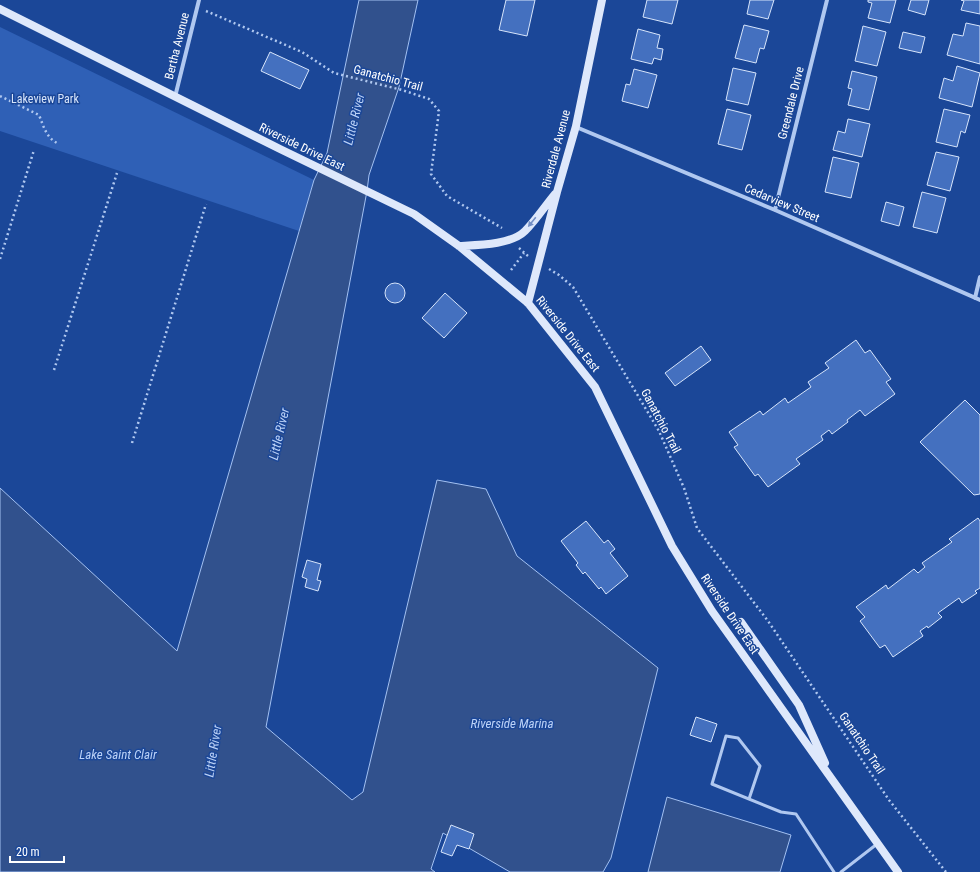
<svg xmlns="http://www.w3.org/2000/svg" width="980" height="872" font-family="'Roboto Condensed',sans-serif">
	<rect width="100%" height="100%" fill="#1b4798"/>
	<path fill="#2f60b6" d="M0,27l314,153 -15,51 -299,-100z"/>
	<path fill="#31518d" stroke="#a3c1f2" d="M359,0h59l-19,87 -30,88 -2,16 -101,536 86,73 11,-8 74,-312 49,9 31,67 141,112 -47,190 -8,14h-93l-67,-39 -12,36 4,3h-435v-384l177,163 137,-471 13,-27z
		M667,797l124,38 -11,37h-132z"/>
	<path fill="#4470bf" stroke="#d7e5fb" d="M506,0h29l-8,36 -28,-6z
		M647,0h31l-6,24 -29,-7z
		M750,0h24l-6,19 -21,-5z
		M868,0h28l-6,23 -22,-5 4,-15 -4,-1z
		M911,0h18l-4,15 -17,-5z
		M961,0h19v14l-19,-4 3,-9z
		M966,23l14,3v38l-33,-9 6,-21 10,2z
		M744,25l25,6 -5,18 -4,-1 -4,15 -21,-5z
		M863,26l23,6 -9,34 -22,-5z
		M638,29l22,6 -3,13 6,1 -2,11 -7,-2 -2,6 -21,-5z
		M903,32l22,5 -4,16 -22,-5z
		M270,52l39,18 -9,19 -39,-18z
		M957,66l23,7 -8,34 -33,-9 5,-20 9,3z
		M733,68l23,5 -8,32 -22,-5z
		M634,69l23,6 -9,33 -26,-7 4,-17 4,1z
		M852,71l25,6 -8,33 -21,-5 4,-16 -4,-1z
		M727,109l24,6 -9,35 -24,-6z
		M944,109l26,6 -5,18 -4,-2 -4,16 -21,-5z
		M848,119l22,5 -8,33 -29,-7 5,-19 7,2z
		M936,152l23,5 -9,34 -23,-6z
		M833,157l26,6 -8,35 -26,-6z
		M922,192l24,6 -9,35 -24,-6z
		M886,202l18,5 -5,19 -18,-5z
		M385 293a10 10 0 1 1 20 0a10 10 0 1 1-20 0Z
		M445,293l22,20 -23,25 -22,-20z
		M856,340l9,13 5,-3 21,29 -5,3 9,12 -30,22 -5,-6 -13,10 1,2 -16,12 -3,-4 -8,6 2,4 -27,19 4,5 -32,23 -10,-13 -3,2 -21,-29 4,-2 -9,-13 31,-21 3,4 22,-17 3,5 23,-16 -3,-5 21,-14 -4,-5z
		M701,346l10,14 -36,26 -10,-13z
		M965,400l15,15v79l-6,1 -54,-53z
		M978,518l2,3v67l-5,3 2,2 -15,10 -3,-5 -21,15 4,4 -14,11 -1,-2 -7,5 3,5 -30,21 -8,-12 -5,3 -20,-27 5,-4 -9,-10 30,-22 2,4 26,-20 4,4 7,-6 -3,-4 30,-21 -3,-3z
		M586,521l18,22 4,-3 7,9 -5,4 18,23 -22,18 -5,-7 -2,2 -14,-17 -2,2 -7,-9 2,-2 -17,-22z
		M307,560l14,4 -4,16 4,1 -3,10 -13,-4 2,-8 -5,-2z
		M696,717l21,7 -6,18 -21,-7z
		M451,825l23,9 -5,15 -12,-4 -5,11 -11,-4z"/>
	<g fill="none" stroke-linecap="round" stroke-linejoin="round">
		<path stroke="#b0c8f0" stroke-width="2.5" stroke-dasharray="2 3" stroke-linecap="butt" d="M206,11l96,41 32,21 68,17 27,9 10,12 -8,63 16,22 55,32
			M0,96l39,19c5,12 7,23 20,29
			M519,248l9,8
			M0,259l34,-109
			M549,269l10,6 14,12 86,144 25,57 13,40 71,93 121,179 57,72
			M511,270l13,-17
			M54,370l63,-197
			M132,443l74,-239"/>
		<path stroke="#b0c8f0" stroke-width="3" d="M749,799l11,-33 -22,-28 -12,-2 -14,48 69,28 15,2 38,58
			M841,872l36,-28"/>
		<path stroke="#b0c8f0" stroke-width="4" d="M175,97l24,-97
			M576,127l199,83 205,90
			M775,210l52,-210
			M975,298l5,-21"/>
		<path stroke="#dee8fb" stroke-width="8" d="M0,9l280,140 134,65 45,32 69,57 67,84 77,159 40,65 186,261
			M459,246c18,-1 52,-1 66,-15 11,-11 20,-25 30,-37
			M528,303l29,-111 19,-66 26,-126
			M741,622l58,83 26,58"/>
	</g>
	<defs><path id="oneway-solid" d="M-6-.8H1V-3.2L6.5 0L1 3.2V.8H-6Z"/></defs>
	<use fill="#738fc5" href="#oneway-solid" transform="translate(532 222) rotate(129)"/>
	<g text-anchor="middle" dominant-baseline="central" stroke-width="3" stroke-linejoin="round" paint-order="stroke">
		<g font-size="12" fill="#fff" stroke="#1b4798">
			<text transform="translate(177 46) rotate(-76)">Bertha Avenue</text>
			<text transform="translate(388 78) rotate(15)">Ganatchio Trail</text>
			<text transform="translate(791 103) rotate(-76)">Greendale Drive</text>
			<text transform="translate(302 147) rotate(26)">Riverside Drive East</text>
			<text transform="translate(556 149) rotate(-75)">Riverdale Avenue</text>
			<text transform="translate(782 203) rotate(23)">Cedarview Street</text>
			<text transform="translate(568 334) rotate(51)">Riverside Drive East</text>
			<text transform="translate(661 421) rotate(62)">Ganatchio Trail</text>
			<text transform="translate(730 614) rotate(56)">Riverside Drive East</text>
			<text transform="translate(862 743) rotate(56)">Ganatchio Trail</text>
		</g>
		<g font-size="12" fill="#d7e5fb" stroke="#1b4798">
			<text x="45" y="99">Lakeview Park</text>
		</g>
		<g font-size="13" font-style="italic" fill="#bcd2f7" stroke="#1b4798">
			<text transform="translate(354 119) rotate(-76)">Little River</text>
			<text transform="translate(279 434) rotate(-77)">Little River</text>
			<text x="512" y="723">Riverside Marina</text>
			<text transform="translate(213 751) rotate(-81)">Little River</text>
			<text x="118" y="754">Lake Saint Clair</text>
		</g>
	</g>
	<path d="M10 856v6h54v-6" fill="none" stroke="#ffffff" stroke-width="2"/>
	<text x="16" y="856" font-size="12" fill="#ffffff" stroke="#1b4798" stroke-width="3" paint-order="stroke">20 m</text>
</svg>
